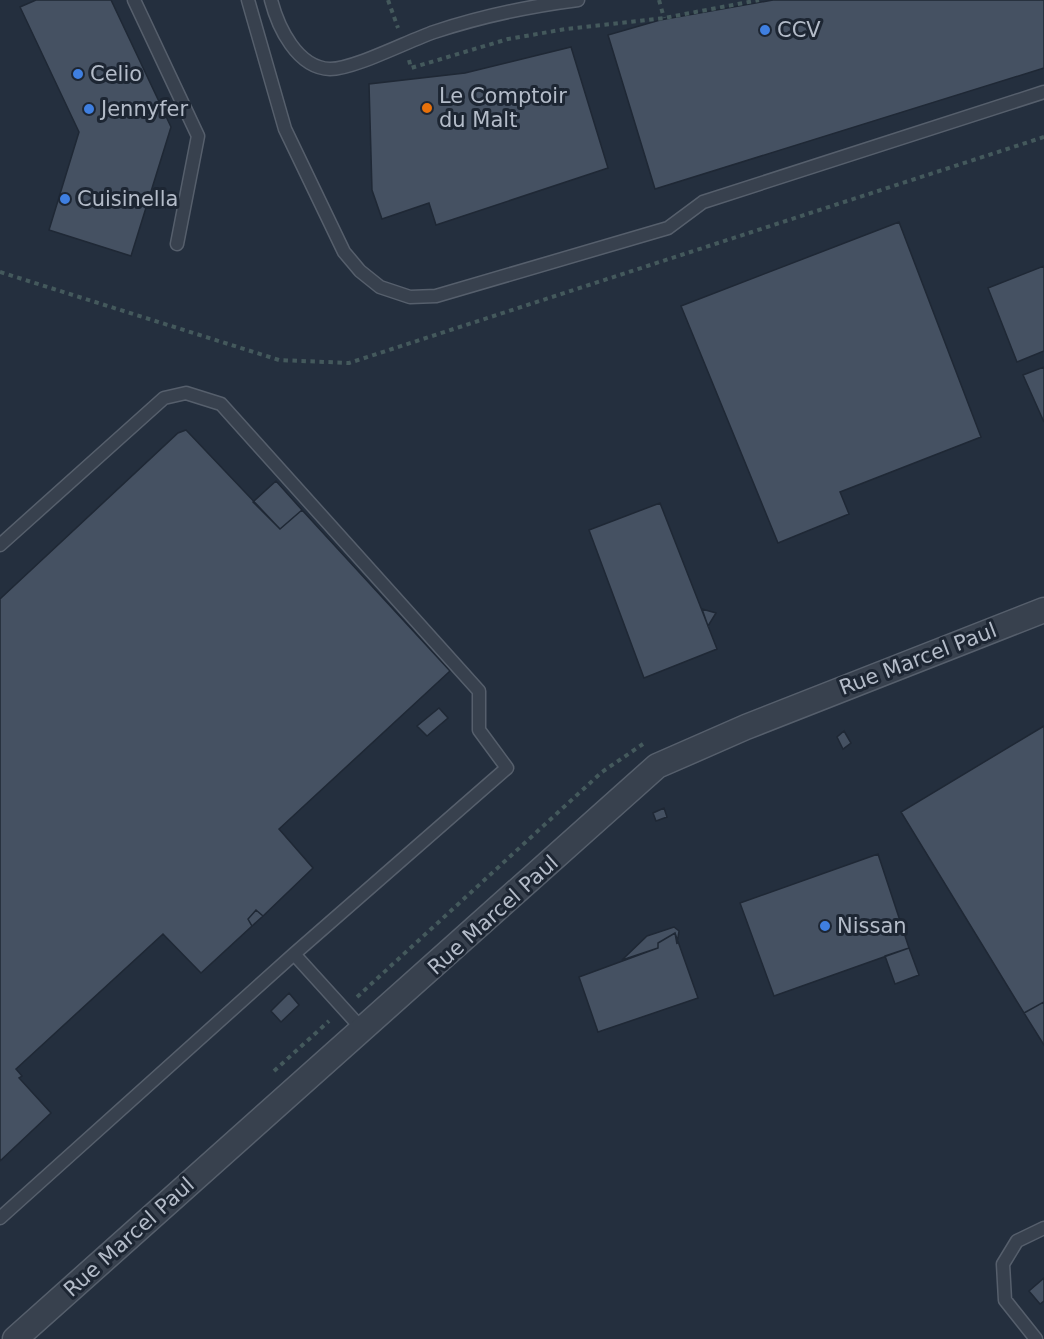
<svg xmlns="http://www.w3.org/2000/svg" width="1044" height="1339" font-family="'DejaVu Sans',sans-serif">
	<rect width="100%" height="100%" fill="#242f3e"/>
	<path fill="#455162" stroke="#1f2835" stroke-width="1.5" d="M36,0h75l60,127 -40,129 -82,-26 30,-98 -59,-125z
		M773,0h271v68l-389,121 -47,-154 52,-15z
		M571,47l37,121 -172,57 -7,-22 -47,16 -10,-29 -3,-106 96,-11z
		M899,222l82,215 -141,55 9,22 -71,29 -97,-237z
		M1044,266v85l-27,11 -29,-74z
		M1044,367v55l-21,-47z
		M186,430l94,99 22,-19 148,161 -171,158 34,39 -50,48 -7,-6 -8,9 4,7 -51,47 -38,-39 -147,135 6,7 -3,2 32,35 -51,48v-562l178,-166z
		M276,481l26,29 -22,19 -27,-27z
		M660,503l57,146 -73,29 -55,-148z
		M702,609l14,4 -8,13z
		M439,708l9,10 -21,18 -10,-10z
		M1044,726v276l-20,11 -123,-201z
		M844,731l7,12 -8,6 -6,-12z
		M664,808l3,9 -11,4 -3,-8z
		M878,854l31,94 -135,48 -34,-93z
		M256,910l7,6 -11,10 -4,-7z
		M674,927l5,4 -2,13 -2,-11 -17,10v5l-36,12 25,-24z
		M675,933l23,65 -100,34 -19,-55 79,-29v-5z
		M909,948l10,27 -24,9 -10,-28z
		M289,993l10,12 -18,17 -10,-11z
		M1044,1002v43l-20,-32z
		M1044,1278v23l-4,3 -11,-13z"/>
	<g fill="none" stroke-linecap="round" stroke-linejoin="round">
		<defs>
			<path id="lane" d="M134,0l64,136 -21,108
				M248,0l37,129 59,123 16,19 20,16 30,10 26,-1 232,-68 35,-26 341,-110
				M271,0c7,27 26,68 59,69 24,0 78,-28 104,-37 45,-15 97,-26 144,-32
				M0,545l164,-147 22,-5 35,11 258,287v39l28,38 -213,186 -294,264
				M294,954l69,76
				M1036,1339l-31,-39 -2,-36 14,-23 27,-13"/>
			<path id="street" d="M15,1339l642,-573 89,-39 298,-117"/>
		</defs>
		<use href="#lane" stroke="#565f6c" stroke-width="15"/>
		<use href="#street" stroke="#565f6c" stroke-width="27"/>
		<path stroke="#44595c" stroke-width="4" stroke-dasharray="4.5 4.5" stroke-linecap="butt" d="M388,0l10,28
			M659,0l5,18
			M409,60l2,8 97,-29 58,-10 98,-11 95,-18
			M0,272l279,88 70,3 695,-226
			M357,997l245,-225 41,-28
			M274,1071l55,-50"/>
		<use href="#lane" stroke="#38414e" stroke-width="12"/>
		<use href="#street" stroke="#38414e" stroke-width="24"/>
	</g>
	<g fill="#3f7fe0" stroke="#1d2633" stroke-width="2">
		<circle cx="765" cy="30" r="6"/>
		<circle cx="78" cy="74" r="6"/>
		<circle cx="89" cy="109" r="6"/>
		<circle cx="65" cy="199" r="6"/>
		<circle cx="825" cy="926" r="6"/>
	</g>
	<circle fill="#e8710a" stroke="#1d2633" stroke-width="2" cx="427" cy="108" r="6"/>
	<g text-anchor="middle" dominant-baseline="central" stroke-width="6" stroke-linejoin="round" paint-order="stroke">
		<g font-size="21" fill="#b4bcc9" stroke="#1d2633" text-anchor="start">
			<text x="777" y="30">CCV</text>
			<text x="90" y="74">Celio</text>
			<text x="439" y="96">Le Comptoir<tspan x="439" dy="24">du Malt</tspan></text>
			<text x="101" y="109">Jennyfer</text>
			<text x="77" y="199">Cuisinella</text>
			<text x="837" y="926">Nissan</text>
		</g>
		<g font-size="21" fill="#b4bcc9" stroke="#1d2633">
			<text transform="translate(918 659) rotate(-21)">Rue Marcel Paul</text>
			<text transform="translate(493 915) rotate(-42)">Rue Marcel Paul</text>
			<text transform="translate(129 1237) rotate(-42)">Rue Marcel Paul</text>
		</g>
	</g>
</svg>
